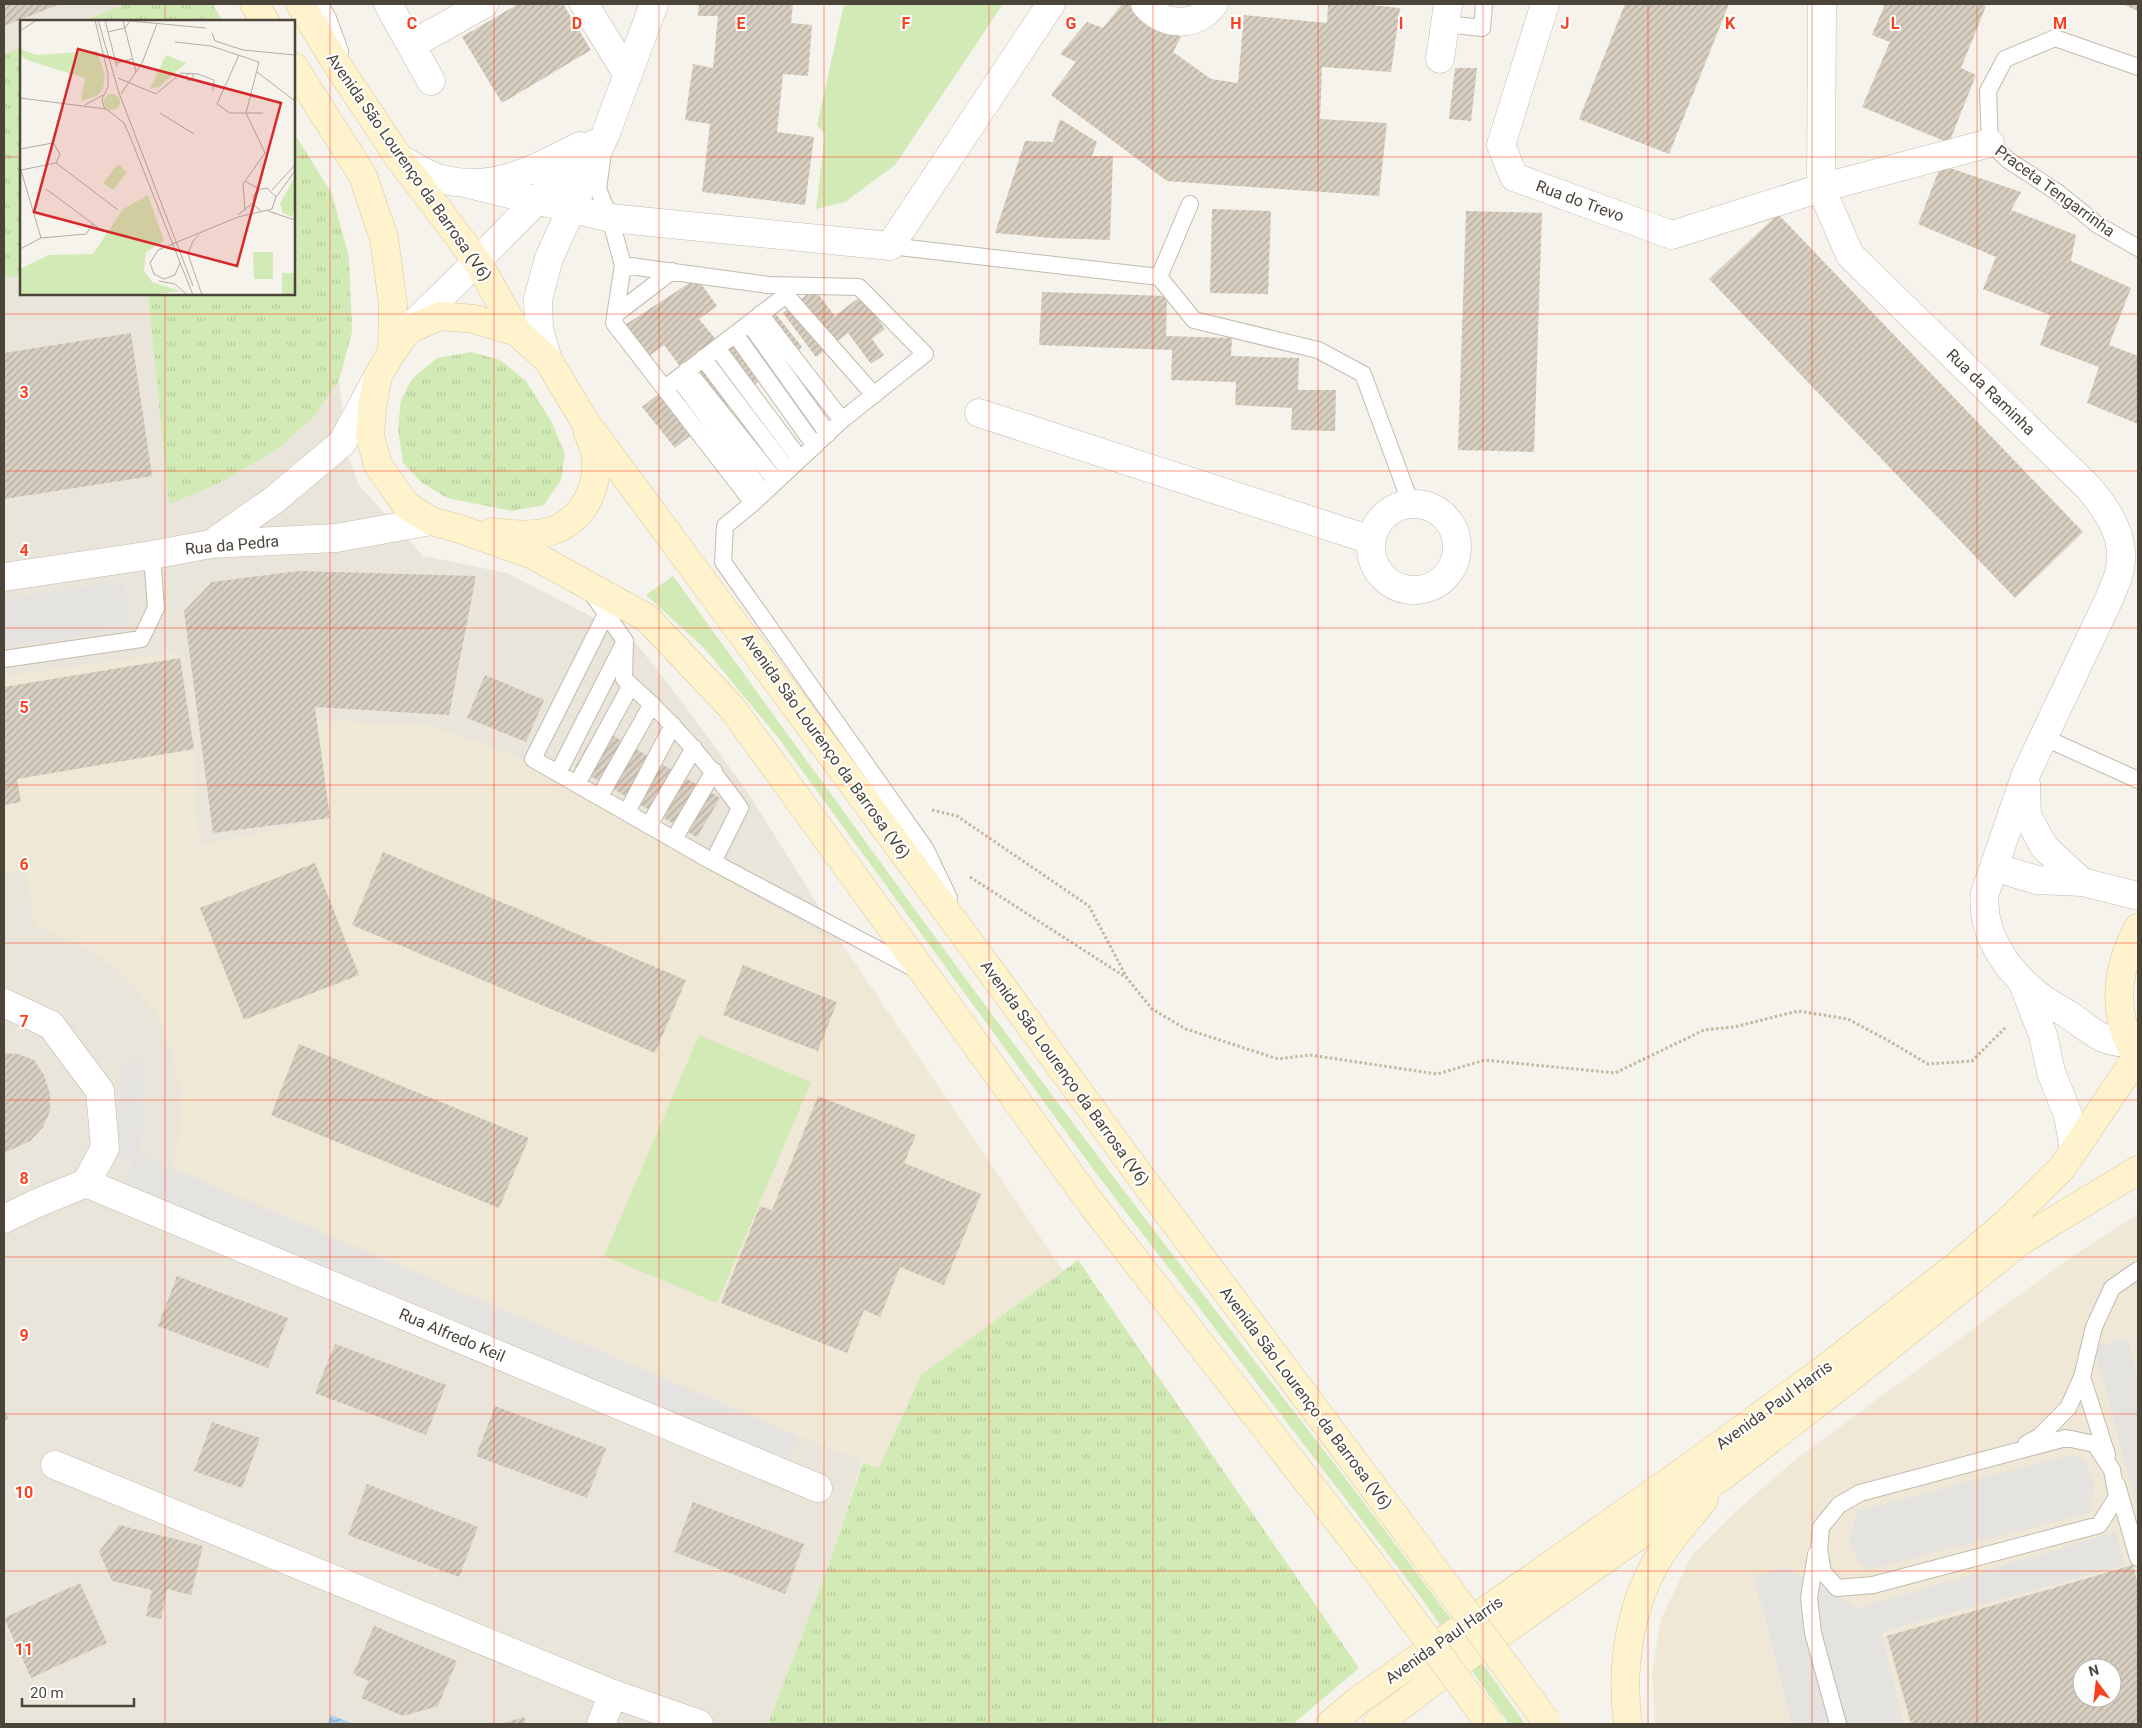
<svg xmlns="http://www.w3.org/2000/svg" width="2142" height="1728" font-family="Roboto,sans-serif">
	<defs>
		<pattern id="grass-tufts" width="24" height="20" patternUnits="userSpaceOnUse" patternTransform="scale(1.25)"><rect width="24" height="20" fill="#d2eab5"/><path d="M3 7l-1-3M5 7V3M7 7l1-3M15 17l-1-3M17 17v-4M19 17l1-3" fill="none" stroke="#b6ca9c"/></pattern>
		<pattern id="water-waves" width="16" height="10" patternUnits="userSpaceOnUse" patternTransform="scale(1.25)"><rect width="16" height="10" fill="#a9d4f2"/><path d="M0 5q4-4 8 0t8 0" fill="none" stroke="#8caec5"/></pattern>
		<pattern id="building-hatch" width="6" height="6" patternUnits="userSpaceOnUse" patternTransform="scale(1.25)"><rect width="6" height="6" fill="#d8cfc1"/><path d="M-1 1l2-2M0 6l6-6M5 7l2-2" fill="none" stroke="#b1aa9e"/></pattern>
	</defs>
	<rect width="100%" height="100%" fill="#f6f3ec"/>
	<path fill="#eae5da" d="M4,4h208l11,17h-202v273h273v-161l38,61 17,64 3,74 -13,48 9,77 11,28 64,71 84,17 124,64 49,62 69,95 95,153 219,324 -142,104 -59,88 -38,115 -56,146h-764z"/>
	<path fill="#efe8d6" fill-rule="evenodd" d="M173,653l7,5 14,91 5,97 131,-28 -13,-98 113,6 80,28 334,193 219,324 -142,104 -42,93 -80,-32 -627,-268 8,-39 2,-35 -12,-46 -15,-37 -39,-42 -31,-22 -50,-23 -10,-55 -21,3v-196z
		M2138,1214v510h-483l-3,-52 9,-53 31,-64 43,-43 61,-53 278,-204zM2082,1668h30v30h-30z"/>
	<path fill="url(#grass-tufts)" d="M125,4h87l11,17h-140z
		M21,47v230h-17v-222z
		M294,133l38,61 17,64 3,74 -13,48 -24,35 -38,35 -64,36 -44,18 -21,-210h146z
		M471,352l29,8 26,21 25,40 14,33 -4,26 -17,25 -32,6 -65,-13 -26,-16 -18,-19 -5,-35 3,-28 11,-21 25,-21z
		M1078,1260l281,408 -66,56h-525l56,-146 39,-115 16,5 42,-93z"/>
	<path fill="#d2eab5" d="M844,4h159l-108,161 -50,37 -29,7 9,-75 -8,-9z
		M673,576c150,207 300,416 455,620 133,176 273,347 397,528h-16l-87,-125 -326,-426 -317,-434 -74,-90 -59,-54z
		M699,1035l112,47 -94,221 -113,-47z"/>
	<path fill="#e5e3e0" d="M124,582l5,47 -125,18v-48z
		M142,1062l2,60 -6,32 661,282 -12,25 -386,-164 -275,-112 7,-24 -18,-5 5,-49v-43z
		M2127,1338l11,40v132l-44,-163z
		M2073,1454l13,9 8,18 -3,32 -221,56 -14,-11 -7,-18 8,-29z
		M2116,1532l9,33 -243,67 21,92h-111l-38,-147 31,-10 73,41z"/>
	<path fill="url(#water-waves)" d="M331,1715l23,9h-27z"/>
	<path fill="url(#building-hatch)" fill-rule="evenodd" d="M4,4h56l-56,22z
		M518,4h45l28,46 -89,53 -40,-66z
		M699,4h94l-2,19 21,2 -4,51 -25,-2 -6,58 37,5 -9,68 -103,-13 8,-68 -25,-4 8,-56 20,4 5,-52h-20z
		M1122,4h11l48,33 -8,15 38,27 27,4 6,-68 83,8 1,-19h35l37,4 -9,64 -69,-5 -2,52 67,4 -8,73 -212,-15 -116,-86 25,-33 -16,-8 27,-32 16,6z
		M1625,4h104l-60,150 -90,-35z
		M1885,4h95l6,2 -25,62 15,7 -27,68 -87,-36 28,-65 -18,-7z
		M2122,4h16v7z
		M1455,68h22l-6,53 -22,-2z
		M1060,119l37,23 -5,14h21l-3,84 -58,-2 -57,-5 30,-92 28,1z
		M1941,165l80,27 -10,18 65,25 -5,26 60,27 -22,57 29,11v68l-51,-21 12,-36 -59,-22 10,-30 -67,-26 13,-32 -78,-33z
		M1212,209l59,2 -3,83 -58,-1z
		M1466,211l76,2 -8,239 -76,-2z
		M1778,214l305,318 -68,66 -306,-319z
		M697,278l20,28 -18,13 20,24 52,-35 31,39 -127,101 -33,-41 43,-34 -21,-28 -15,11 -24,-31z
		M814,289l21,27 26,-20 24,33 -13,10 12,16 -13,9 -23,-31 -32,24 -33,-44z
		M1042,292l125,4 -1,40 66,2 -1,18 68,2 -1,32h38l-1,41 -44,-1 1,-22 -57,-3 1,-23 -65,-2 1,-30 -133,-5z
		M131,333l21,143 -148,23v-146z
		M298,571l178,5 -27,139 -134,-8 15,111 -117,15 -29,-222 28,-29z
		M180,658l14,91 -177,30 4,23 -17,3v-118z
		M485,675l59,25 -18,42 -59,-24z
		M598,727l122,71 -23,39 -122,-70z
		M383,852l303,128 -31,73 -303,-128z
		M315,863l44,112 -115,45 -44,-112z
		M743,965l94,37 -19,49 -95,-36z
		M299,1044l230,94 -30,70 -228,-93z
		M4,1053l14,1 16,6 10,15 6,19v17l-7,16 -13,14 -26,12z
		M818,1096l98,39 -12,28 77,31 -37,91 -44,-18 -20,50 -16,-7 -17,43 -126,-50 39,-97 12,4z
		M177,1276l111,42 -20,50 -110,-42z
		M335,1344l111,41 -20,50 -111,-42z
		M495,1406l111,42 -19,50 -111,-42z
		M4,1409l4,9 -4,4z
		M212,1422l48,16 -18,50 -48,-17z
		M367,1484l111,43 -19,50 -111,-42z
		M693,1502l111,42 -19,50 -111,-42z
		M119,1525l84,21 -12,49 -24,-6 -6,30 -15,-3 6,-26 -40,-9 -13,-29z
		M2133,1565l5,20v139h-227l-24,-88zM2082,1668h30v30h-30z
		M80,1583l27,60 -76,35 -27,-60z
		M374,1626l83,35 -19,45 -35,10 -42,-18 8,-17 -16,-7z
		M524,1717l2,7h-26z"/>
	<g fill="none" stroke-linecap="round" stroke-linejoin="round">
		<defs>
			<path id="service" d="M320,4l8,14 12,33
				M1446,24l36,4 2,-24
				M2138,67l-83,-29 -50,21 -17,32 2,52 18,17 49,32 41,33 40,23
				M602,160l-4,29 12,29 13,47 -9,58 139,180
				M890,246l269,31 31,-73
				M623,265l145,20 91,2 66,67 -83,66 -89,83 -28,23 -2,36 202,286 24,50
				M1159,277l35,43 124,30 45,24 48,130
				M616,314l56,-43
				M760,314l82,106
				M749,323l79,111
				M735,334l80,112
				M717,348l83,111
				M703,358l85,112
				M687,370l89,111
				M678,378l86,115
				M665,388l121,-93 88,100
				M591,592l34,49 -1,38c44,38 82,81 116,129l-27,54 202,107
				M606,614l-73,145 180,103
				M4,659l137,-20 15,-31 -4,-53
				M2043,737l95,43
				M558,773l65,-128
				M577,784l54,-99
				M600,796l52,-92
				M627,812l46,-87
				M649,825l45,-77
				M674,839l40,-68
				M2082,1377l12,-50 18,-39 26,-18
				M2066,1438l29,6 17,26 5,27 -18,28 -226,60 -36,3 -14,-16 -4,-22 2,-23 18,-22 21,-12z
				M2026,1444l13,-7 29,-29 14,-31 25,78
				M2117,1485l21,73
				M1816,1554l-7,44 4,35 25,91"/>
			<path id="minor" d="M388,4l43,77
				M584,4l44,71
				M1145,4c18,23 51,24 69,0
				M1545,4l-44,141 13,32 158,58 149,-47 169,-45
				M1822,4l-1,184 29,67 239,233c19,23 37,49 31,80 -1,10 -7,20 -10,29l-84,177 -41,119c-5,42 25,82 58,106 8,6 17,10 26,16 22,15 32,28 61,28
				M411,45l73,-41
				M1440,59l8,-55
				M399,158c13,7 28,17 42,21 53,14 93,-10 139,-33
				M468,184l142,34 280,28 161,-242
				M408,329c63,-60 123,-124 186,-185
				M548,360l-9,-30 -1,-31 11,-41 57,-125 48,-129
				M979,413l392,127
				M1371 547a43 43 0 1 1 86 0a43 43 0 1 1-86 0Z
				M2026,784l1,31 17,32 38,35
				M1994,867l43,13 45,2 56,14
				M2023,984l20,51 8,37 17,43 6,35
				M4,1003l47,22 49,66 5,57 -19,35 -51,21 -31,15
				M86,1183l732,305
				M55,1465l558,229 86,30
				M601,1724l12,-30"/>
			<path id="tertiary" d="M211,544l63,-44 68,-57 33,-61
				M4,577l148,-22 59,-11 125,-6 95,-17"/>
			<path id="secondary" d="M254,4l11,17
				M300,4l36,59 63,95 78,103 40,71 31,28 36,60 389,527 165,226 279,373
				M294,67l69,109 21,62 9,66 -1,48
				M517,332l-43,-13 -34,-3 -32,14 -16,22 -14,24 -6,31 -2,29 8,29 28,40 25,16 29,8 73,26 114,63 85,90 361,498 278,357
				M492,532c19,2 43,5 62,-2 29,-11 44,-41 42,-71 0,-9 -5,-18 -8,-26
				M2138,928c-23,43 -27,88 0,131
				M1330,1724l30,-25 327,-230 139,-101 129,-101 50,-43 57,-56 75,-111
				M1377,1724l66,-50 281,-199 121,-93 177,-142 116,-70
				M1628,1724c-8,-57 2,-121 33,-170 13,-19 29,-37 43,-55"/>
		</defs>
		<use href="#service" stroke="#c2bbae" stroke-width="18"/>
		<use href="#minor" stroke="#c2bbae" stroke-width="29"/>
		<use href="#tertiary" stroke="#c2bbae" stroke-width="29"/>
		<use href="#secondary" stroke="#d6c79b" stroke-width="29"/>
		<path stroke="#c4b79f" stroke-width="3" stroke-dasharray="2.5 2.5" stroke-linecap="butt" d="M932,810l25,6 132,90 38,72
			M970,877l157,101 25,31 34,20 92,30 32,-4 127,19 48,-14 130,13 89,-43 30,-3 64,-16 50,8 41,22 39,23 44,-3 33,-33"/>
		<use href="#service" stroke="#fff" stroke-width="16"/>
		<use href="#minor" stroke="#fff" stroke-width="28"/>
		<use href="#tertiary" stroke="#fff" stroke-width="28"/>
		<use href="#secondary" stroke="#fff3cd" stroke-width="28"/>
		<defs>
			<path id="secondary-bridge" d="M1417,1546l129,175
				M1371,1563l119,161"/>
		</defs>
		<use href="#secondary-bridge" stroke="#d6c79b" stroke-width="29" stroke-linecap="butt"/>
		<use href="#secondary-bridge" stroke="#fff3cd" stroke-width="28"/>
	</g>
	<path fill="none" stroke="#fc3f1d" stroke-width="1" stroke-opacity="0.55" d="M165,4v17M330,4v1720M494,4v1720M659,4v1720M824,4v1720M989,4v1720M1153,4v1720M1318,4v1720M1483,4v1720M1648,4v1720M1812,4v1720M1977,4v1720M4,157h17M294,157h1844M165,294v1430M4,314h2134M4,471h2134M4,628h2134M4,785h2134M4,943h2134M4,1100h2134M4,1257h2134M4,1414h2134M4,1571h2134"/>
	<g text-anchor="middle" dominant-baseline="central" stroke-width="4" stroke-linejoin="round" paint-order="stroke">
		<g font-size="16" fill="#4b4439" stroke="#fff">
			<text transform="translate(409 167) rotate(55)">Avenida São Lourenço da Barrosa (V6)</text>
			<text transform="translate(2055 191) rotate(36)">Praceta Tengarrinha</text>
			<text transform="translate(1580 201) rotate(20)">Rua do Trevo</text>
			<text transform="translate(1991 392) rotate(44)">Rua da Raminha</text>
			<text transform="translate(232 545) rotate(-5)">Rua da Pedra</text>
			<text transform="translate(826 746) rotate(54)">Avenida São Lourenço da Barrosa (V6)</text>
			<text transform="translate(1065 1073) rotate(54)">Avenida São Lourenço da Barrosa (V6)</text>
			<text transform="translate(452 1335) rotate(23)">Rua Alfredo Keil</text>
			<text transform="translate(1306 1398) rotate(53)">Avenida São Lourenço da Barrosa (V6)</text>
			<text transform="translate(1774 1405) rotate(-36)">Avenida Paul Harris</text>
			<text transform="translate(1444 1640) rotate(-35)">Avenida Paul Harris</text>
		</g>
	</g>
	<g transform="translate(20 20)">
		<rect width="275" height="275" fill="#f6f3ec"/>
		<path d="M0,25l2,5 14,5 61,-4 8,24 -2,14 -6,7 -16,5 4,-23 -58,-18 -7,-5zM84 82a8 8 0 1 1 16 0a8 8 0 1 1-16 0ZM128,175l16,46 -18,11 -2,19 8,11 28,9 -33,4h-127v-26l29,-14 44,-1 30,-45z" fill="#d2eab5"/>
		<path d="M146,35l20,8 -27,24 -9,2zM98,144l9,8 -14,18 -10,-7zM275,156v33l-3,8 -9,-4 -3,-9zM233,232h20v27h-19zM262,253h13v22h-13z" fill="#d2eab5"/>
		<path fill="none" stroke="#b2ada4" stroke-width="1" d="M75,0l13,54v13l-6,12 2,8 20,16 5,11 64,161M78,0l21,73 74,193M85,0l3,12 17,-4 5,-7 76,7M103,1l13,51M0,11l17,-11M88,12l9,35M192,13l3,8 28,9 52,5M155,22l36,4 48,16 -13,51 19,40 -22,31 2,26M219,35l-22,49 13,9h33M96,43l16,-4M237,52l38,29M170,53l-4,3 3,5 5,-4 -3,-4M98,58l38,16 25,-21 17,1 16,6 -1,11M101,74l21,-31 15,-39M0,78l86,11M65,85l18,-10M140,93l34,21M0,129l33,-6 7,11 -4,9M0,147l21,71M1,150l35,-7 62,47M225,161l14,8M26,169l58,43M252,170l23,-25M256,177l19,-26M248,191l27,9M218,195l15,-12M179,215l-6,6 -5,13 14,41M0,229l21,-11 45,-4 7,-10M160,243l-5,12 -11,4 -10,-5 -4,-11 8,-13 80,-33 34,-8 4,-12 -9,-9 -10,2 -4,7 1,8 7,6M139,261l16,3 12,11"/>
		<path fill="#d62828" fill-opacity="0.15" stroke="#d62828" stroke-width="2.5" d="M58,29l203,54 -44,163 -203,-54z"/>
		<rect width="275" height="275" fill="none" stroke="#4b4439" stroke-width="2.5"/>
	</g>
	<g font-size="16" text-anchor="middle" font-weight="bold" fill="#fc3f1d" stroke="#fff" stroke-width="4" stroke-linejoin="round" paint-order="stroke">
		<text x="412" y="29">C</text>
		<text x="577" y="29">D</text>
		<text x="741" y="29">E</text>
		<text x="906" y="29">F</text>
		<text x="1071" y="29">G</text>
		<text x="1236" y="29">H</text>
		<text x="1401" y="29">I</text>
		<text x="1565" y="29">J</text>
		<text x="1730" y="29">K</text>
		<text x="1895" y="29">L</text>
		<text x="2060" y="29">M</text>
		<text x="24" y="398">3</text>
		<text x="24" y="556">4</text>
		<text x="24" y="713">5</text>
		<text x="24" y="870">6</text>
		<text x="24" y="1027">7</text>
		<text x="24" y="1184">8</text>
		<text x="24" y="1341">9</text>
		<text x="24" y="1498">10</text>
		<text x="24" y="1655">11</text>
	</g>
	<rect width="2142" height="1728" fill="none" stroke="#4b4439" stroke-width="10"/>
	<g transform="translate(2097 1683) rotate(345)"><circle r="24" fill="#ffffff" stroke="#b7b4b0"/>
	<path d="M0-4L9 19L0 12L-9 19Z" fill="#fc3f1d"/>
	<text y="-8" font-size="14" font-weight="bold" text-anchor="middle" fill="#4b4439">N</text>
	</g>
	<path d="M22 1698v8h112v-8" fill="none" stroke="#4b4439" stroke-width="2.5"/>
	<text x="30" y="1698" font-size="15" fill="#4b4439" stroke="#ffffff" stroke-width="4" paint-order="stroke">20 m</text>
</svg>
